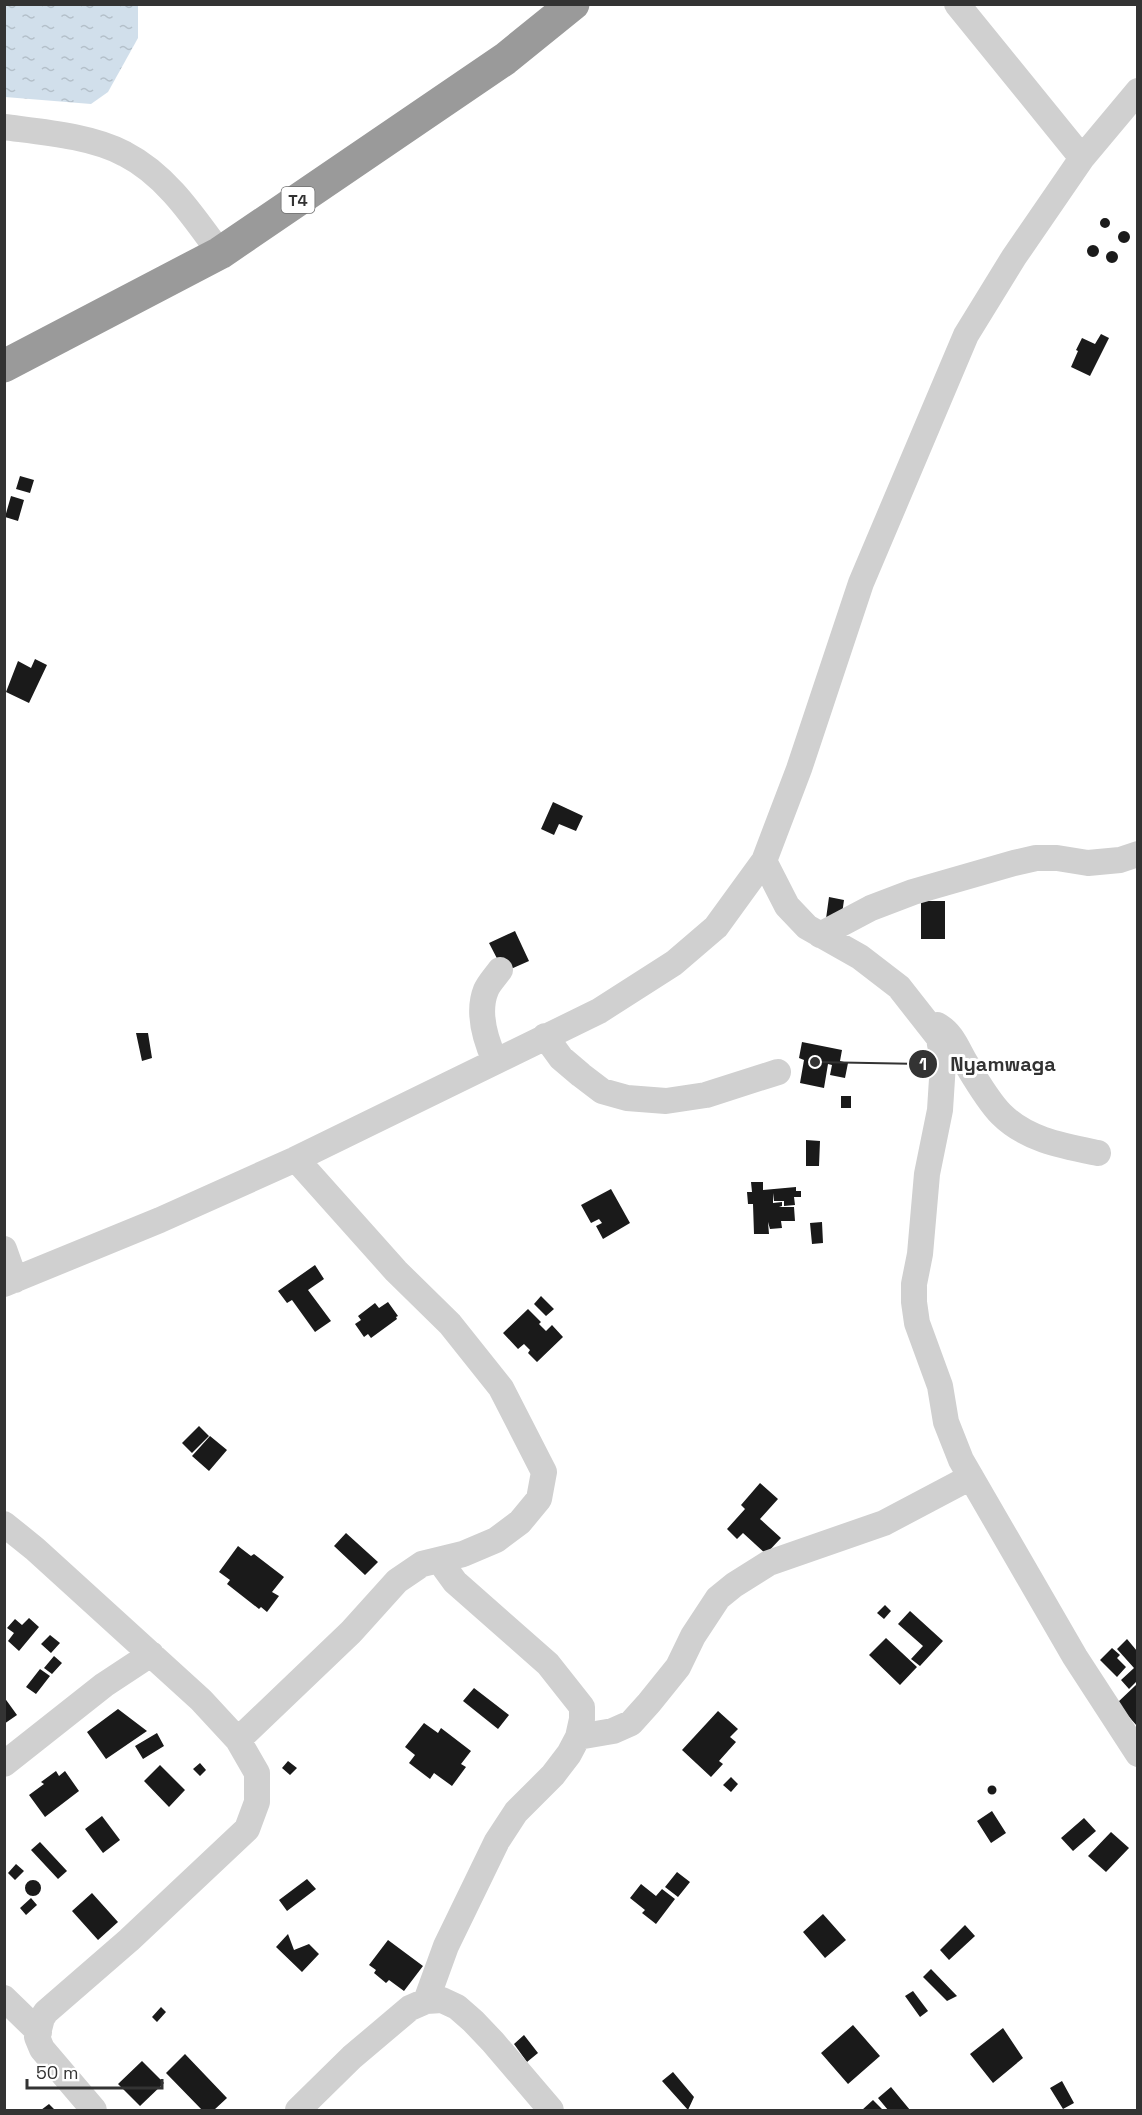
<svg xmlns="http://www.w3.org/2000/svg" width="1142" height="2115" font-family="'Space Grotesk',sans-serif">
	<defs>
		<pattern id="water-ripples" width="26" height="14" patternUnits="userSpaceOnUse" patternTransform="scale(1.5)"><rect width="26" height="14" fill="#d1dfeb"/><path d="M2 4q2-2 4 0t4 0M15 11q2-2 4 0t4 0" fill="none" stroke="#b4c0ca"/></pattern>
	</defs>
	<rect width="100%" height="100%" fill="#fff"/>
	<path fill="url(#water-ripples)" d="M4,5h134v33l-30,54 -17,12 -86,-7z"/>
	<path fill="#1a1a1a" d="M1100 223a5 5 0 1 1 10 0a5 5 0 1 1-10 0Z
		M1118 237a6 6 0 1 1 12 0a6 6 0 1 1-12 0Z
		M1087 251a6 6 0 1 1 12 0a6 6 0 1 1-12 0Z
		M1106 257a6 6 0 1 1 12 0a6 6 0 1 1-12 0Z
		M1101,334l8,4 -19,38 -19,-9 7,-16 -2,-1 6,-12 13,6z
		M20,476l14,4 -4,13 -14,-4z
		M11,496l13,4 -6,21 -13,-4z
		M35,659l12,6 -18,38 -23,-11 12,-31 13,7z
		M553,802l30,14 -7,15 -17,-7 -5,11 -13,-6z
		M829,897l15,3 -4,28 -15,-2z
		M921,901h24v38h-24z
		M515,931l14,30 -25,11 -15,-29z
		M136,1033h12l4,25 -10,3z
		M802,1042l40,8 -2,11 8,2 -3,15 -15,-3 2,-10 -4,-1 -4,24 -24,-5 4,-23 -5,-2z
		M841,1096h10v12h-10z
		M806,1140l14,1 -1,25h-13z
		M751,1182h12v8l33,-3v4h5v6h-7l1,8 -11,1v-5h-10l-1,-8v10l9,-1v4l-3,1h15l1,14h-14l1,7 -12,1 -2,-7 1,12h-15l-1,-30h-5l-1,-12h5z
		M611,1189l19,34 -27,16 -7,-13 6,-3 -3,-4 -8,4 -10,-18z
		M822,1222l1,21 -11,1 -2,-21z
		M315,1265l9,14 -16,11 23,31 -16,11 -23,-32 -5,3 -9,-12z
		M541,1296l13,13 -8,7 -12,-12z
		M388,1302l10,14 -2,1 1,2 -26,19 -3,-4 -4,3 -9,-13 6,-4 -3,-4 17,-13 4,5z
		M528,1309l13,13 -2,2 7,7 6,-6 11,12 -26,25 -9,-9 2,-3 -6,-6 -6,5 -15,-16z
		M199,1426l10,10 -17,17 -10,-10z
		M210,1436l17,14 -18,21 -17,-15z
		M760,1483l18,16 -18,20 21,19 -15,16 -23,-21 -6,6 -10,-10 18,-20 -4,-4z
		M346,1533l32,29 -13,13 -31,-29z
		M238,1546l13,10 3,-2 30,23 -12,15 7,4 -12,16 -6,-5 -2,2 -32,-25 3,-4 -11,-8z
		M885,1605l6,6 -7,8 -7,-6z
		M910,1611l33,30 -23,25 -9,-7 12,-13 -25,-22z
		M29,1618l10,9 -20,24 -11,-10 6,-8 -7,-5 8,-9 7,6z
		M50,1635l10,8 -9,10 -10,-9z
		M886,1638l31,29 -17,18 -31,-30z
		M1127,1639l10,12v30l-8,8 -8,-9 13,-12 -17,-19z
		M1112,1648l8,7 -3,3 9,9 -9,10 -17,-17z
		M54,1656l8,7 -10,11 -8,-6z
		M40,1669l10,7 -14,18 -10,-7z
		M1137,1684v42l-20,-23z
		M474,1688l35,27 -11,14 -35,-28z
		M4,1697l13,18 -13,9z
		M118,1709l29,22 -41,28 -19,-27z
		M718,1711l20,18 -8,8 6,5 -17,19 4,3 -12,13 -29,-27z
		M424,1723l14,10 3,-5 30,23 -10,13 5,3 -14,19 -18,-13 -4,6 -21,-16 6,-8 -10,-8z
		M157,1733l7,13 -21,13 -8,-13z
		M288,1761l9,7 -7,7 -8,-7z
		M200,1763l6,7 -6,6 -7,-7z
		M160,1765l25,25 -16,17 -25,-26z
		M56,1771l3,5 6,-5 14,20 -34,26 -16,-22 15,-11 -3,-2z
		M731,1777l7,7 -7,8 -8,-7z
		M987.5 1790a4.5 4.5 0 1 1 9 0a4.5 4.5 0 1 1-9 0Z
		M992,1811l14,22 -15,10 -14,-22z
		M102,1816l18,24 -17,13 -18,-24z
		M1084,1818l12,13 -23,20 -12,-13z
		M1111,1832l18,16 -23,24 -18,-16z
		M40,1842l27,29 -9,8 -27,-29z
		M16,1864l8,7 -9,9 -7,-7z
		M677,1872l13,10 -12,15 -13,-10z
		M307,1879l9,10 -29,22 -8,-11z
		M25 1888a8 8 0 1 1 16 0a8 8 0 1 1-16 0Z
		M641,1884l15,12 6,-7 13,10 -19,25 -14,-11 3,-3 -15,-12z
		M92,1893l26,29 -20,18 -26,-29z
		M31,1898l6,7 -11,10 -6,-7z
		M823,1914l23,26 -21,18 -22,-26z
		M965,1925l10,11 -26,24 -9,-10z
		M288,1934l6,16 15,-6 10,10 -17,18 -26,-25z
		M388,1940l35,26 -19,25 -15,-11 -3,3 -12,-10 2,-3 -7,-5z
		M931,1969l26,27 -10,5 -24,-24z
		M913,1991l15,20 -8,6 -15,-21z
		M161,2007l5,5 -9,10 -5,-5z
		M853,2025l27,31 -32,28 -27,-31z
		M1003,2028l20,30 -30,25 -23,-29z
		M524,2035l14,18 -11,9 -13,-18z
		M185,2054l42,44 -13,12h-12l-36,-37z
		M142,2061l22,22 -24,23 -22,-22z
		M673,2072l21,25 -6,13 -26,-29z
		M1062,2081l12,22 -11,6 -13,-21z
		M891,2087l19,23h-22l-10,-12z
		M873,2100l10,10h-21z
		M49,2104l6,6h-14z"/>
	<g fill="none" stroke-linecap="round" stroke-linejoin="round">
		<path stroke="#d0d0d0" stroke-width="26" d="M957,4l125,154
			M4,127c38,5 88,9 121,27 41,21 68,62 95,99
			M764,861l23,45 20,21 53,30 39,30 40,51 4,25 -3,47 -13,64 -7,80 -6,30v18l3,21 23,63 6,36 15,38 114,197 63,97
			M820,935l51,-27 42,-16 101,-29 22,-5h21l31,5 32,-3 18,-6
			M937,1025c16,8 21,26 30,40 9,15 22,37 34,49 26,26 62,32 97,39
			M545,1036l16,22 20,17 21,16 25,7 39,3 40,-6 72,-23
			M495,1061c-9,-20 -18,-49 -9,-71 3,-7 9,-13 14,-20
			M4,1249l11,31
			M4,1284l156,-64 136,-61 303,-148 75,-48 42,-36 48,-66 35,-92 62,-186 105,-248 48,-78 68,-99 56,-67
			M4,1524l31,25 166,151 37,40 19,33v29l-10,27 -118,111 -83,72 -4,6 -5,19 5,12 52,61
			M578,1737l35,-6 18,-8 18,-20 29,-36 15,-31 25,-38 16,-13 35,-22 115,-40 87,-46
			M238,1740l113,-108 46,-51 25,-17 41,-10 33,-14 24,-18 19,-23 5,-27 -43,-84 -51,-64 -54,-53 -100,-112
			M4,1764l100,-79 47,-31
			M4,1998l35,34
			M426,2001l20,-55 51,-105 19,-29 37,-37 16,-21 9,-17 4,-18v-12l-34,-43 -93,-82 -16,-22
			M298,2110l54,-53 58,-49 16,-7 16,-1 15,7 16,14 20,21 58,68"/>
		<path stroke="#9a9a9a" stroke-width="33" d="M4,366l216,-113 285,-194 68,-55"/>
	</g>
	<g text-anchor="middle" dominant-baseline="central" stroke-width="6" stroke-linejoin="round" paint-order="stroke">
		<rect fill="#fff" stroke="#707070" stroke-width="1.5" x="281.5" y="187" width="33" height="26" rx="4.5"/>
		<g font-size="16" font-weight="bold" fill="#333">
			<text x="298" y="200">T4</text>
		</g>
	</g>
	<path fill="none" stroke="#333" stroke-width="2" d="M815 1062L923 1064"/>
	<g fill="#333" stroke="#fff" stroke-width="2">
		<circle cx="815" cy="1062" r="6"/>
		<circle cx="923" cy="1064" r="15"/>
	</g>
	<g font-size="18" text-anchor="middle" font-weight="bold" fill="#fff">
		<text x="923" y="1070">1</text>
	</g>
	<g font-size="20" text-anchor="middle" font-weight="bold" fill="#333" stroke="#fff" stroke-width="6" stroke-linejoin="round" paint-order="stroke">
		<text x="1003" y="1071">Nyamwaga</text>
	</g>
	<rect width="1142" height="2115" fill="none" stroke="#333333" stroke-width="12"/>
	<path d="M27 2079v9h135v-9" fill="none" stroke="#333333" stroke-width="3"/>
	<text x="36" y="2079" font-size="18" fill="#333333" stroke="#ffffff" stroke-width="4.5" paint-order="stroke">50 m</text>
</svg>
